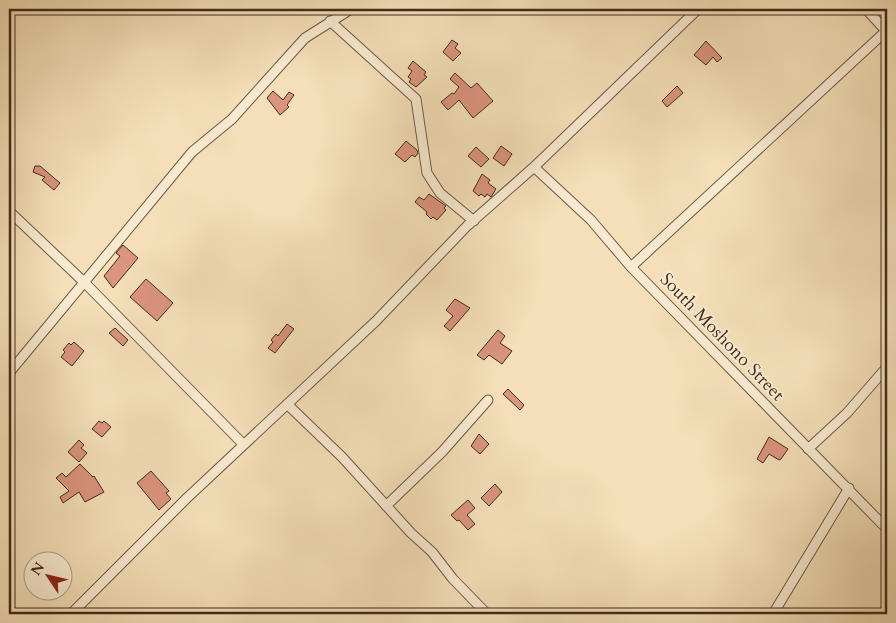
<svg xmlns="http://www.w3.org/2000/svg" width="896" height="623" font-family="Cardo,serif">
	<rect width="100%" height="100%" fill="#f4dfb8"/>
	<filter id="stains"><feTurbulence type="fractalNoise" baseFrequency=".004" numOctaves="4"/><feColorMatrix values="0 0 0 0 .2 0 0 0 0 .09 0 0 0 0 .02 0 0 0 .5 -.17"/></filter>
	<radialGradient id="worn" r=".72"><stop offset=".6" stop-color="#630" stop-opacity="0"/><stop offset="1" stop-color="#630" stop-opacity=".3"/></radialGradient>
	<path fill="#db947e" stroke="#3f2c1b" d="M452,40l6,4 -3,4 6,5 -8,8 -10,-9z
		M706,41l16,17 -5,4 -4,-5 -7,8 -12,-10z
		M413,61l13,11 -2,3 3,2 -11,10 -7,-5 2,-3 -3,-2 4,-6 -4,-3z
		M455,73l16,15 6,-5 16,18 -20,17 -14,-18 -11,10 -7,-8 11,-9 2,1 5,-7 -9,-8z
		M677,86l6,7 -16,14 -5,-6z
		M273,91l10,9 6,-8 5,3 -7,10 2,2 -9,8 -13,-17z
		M406,141l11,9 1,3 -3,4 -3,-2 -7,7 -10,-8z
		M501,146l11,8 -8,12 -11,-8z
		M476,147l13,12 -8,8 -13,-11z
		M35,166h5l20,17 -6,7 -12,-10 3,-3 -12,-5z
		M482,174l8,6 -2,3 8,6 -5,8 -4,-3 -2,3 -4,-3 -2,2 -6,-5z
		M429,194l17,12 -2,2 2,2 -9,10 -4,-3 -2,2 -5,-5 1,-2 -12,-10 4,-5 5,3z
		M123,245l15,13 -25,30 -9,-12 16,-20 -4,-3z
		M146,279l27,24 -16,18 -27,-24z
		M455,299l15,9 -20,23 -6,-5 9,-10 -7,-6z
		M287,324l7,5 -19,24 -7,-5 5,-6 -2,-2 5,-6 2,2z
		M115,328l13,12 -5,6 -14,-13z
		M498,330l7,6 -5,7 12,8 -10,13 -13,-9 -5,5 -7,-5z
		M74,342l10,9 -12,15 -11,-9 4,-5 -2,-2 6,-7 2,2z
		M508,389l16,16 -4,5 -17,-16z
		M99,421l3,2 2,-2 7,6 -9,10 -10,-8z
		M479,434l10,10 -9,10 -9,-8z
		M769,437l19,12 -7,10 -2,1 -10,-6 -6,9 -6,-4z
		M79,440l5,5 -3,3 6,5 -8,9 -11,-10z
		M80,464l13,13 1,-1 10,16 -19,10 -6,-10 -16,11 -3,-6 9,-6 -13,-13 6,-5 4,4z
		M151,471l18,20 -3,2 5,6 -12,11 -22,-27z
		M495,484l7,8 -13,14 -8,-8z
		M468,500l7,8 -8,7 8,9 -7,6 -9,-10 -2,1 -6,-6z"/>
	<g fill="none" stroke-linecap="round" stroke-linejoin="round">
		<defs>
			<path id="street" d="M866,9l21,23
				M330,21l86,78 11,74 13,20 34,28
				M534,167l57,53 40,47 256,262
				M9,211l76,72 158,161
				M631,267l255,-236
				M9,373l183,-221 40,-33 73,-81 46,-29
				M287,404l55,53 69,76 21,19 21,27 34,35
				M808,449l39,-36 40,-46
				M386,506l56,-54 46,-52
				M71,614l116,-116 189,-177 91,-95 67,-59 164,-158
				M773,614l76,-126"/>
		</defs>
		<use href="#street" stroke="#6c5942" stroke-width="11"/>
		<use href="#street" stroke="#f8ead1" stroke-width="9"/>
	</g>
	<g text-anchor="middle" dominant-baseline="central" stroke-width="4" stroke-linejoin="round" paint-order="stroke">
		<g font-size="18" fill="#3f2c1b" stroke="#f8ead1">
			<text transform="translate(722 337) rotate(46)">South Moshono Street</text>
		</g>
	</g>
	<rect width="896" height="623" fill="none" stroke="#f4dfb8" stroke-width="30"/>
	<rect x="10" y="10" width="876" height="603" fill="none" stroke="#3f2c1b" stroke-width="2.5"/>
	<rect x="15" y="15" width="866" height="593" fill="none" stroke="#3f2c1b"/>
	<g transform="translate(48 576) rotate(305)"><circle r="24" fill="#f8ead1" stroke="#ae9e88"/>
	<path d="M0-4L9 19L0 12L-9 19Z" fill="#8f2418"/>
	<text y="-8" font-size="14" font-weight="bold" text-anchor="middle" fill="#3f2c1b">N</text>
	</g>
	<rect width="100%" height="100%" filter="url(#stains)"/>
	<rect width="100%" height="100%" fill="url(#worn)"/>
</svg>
